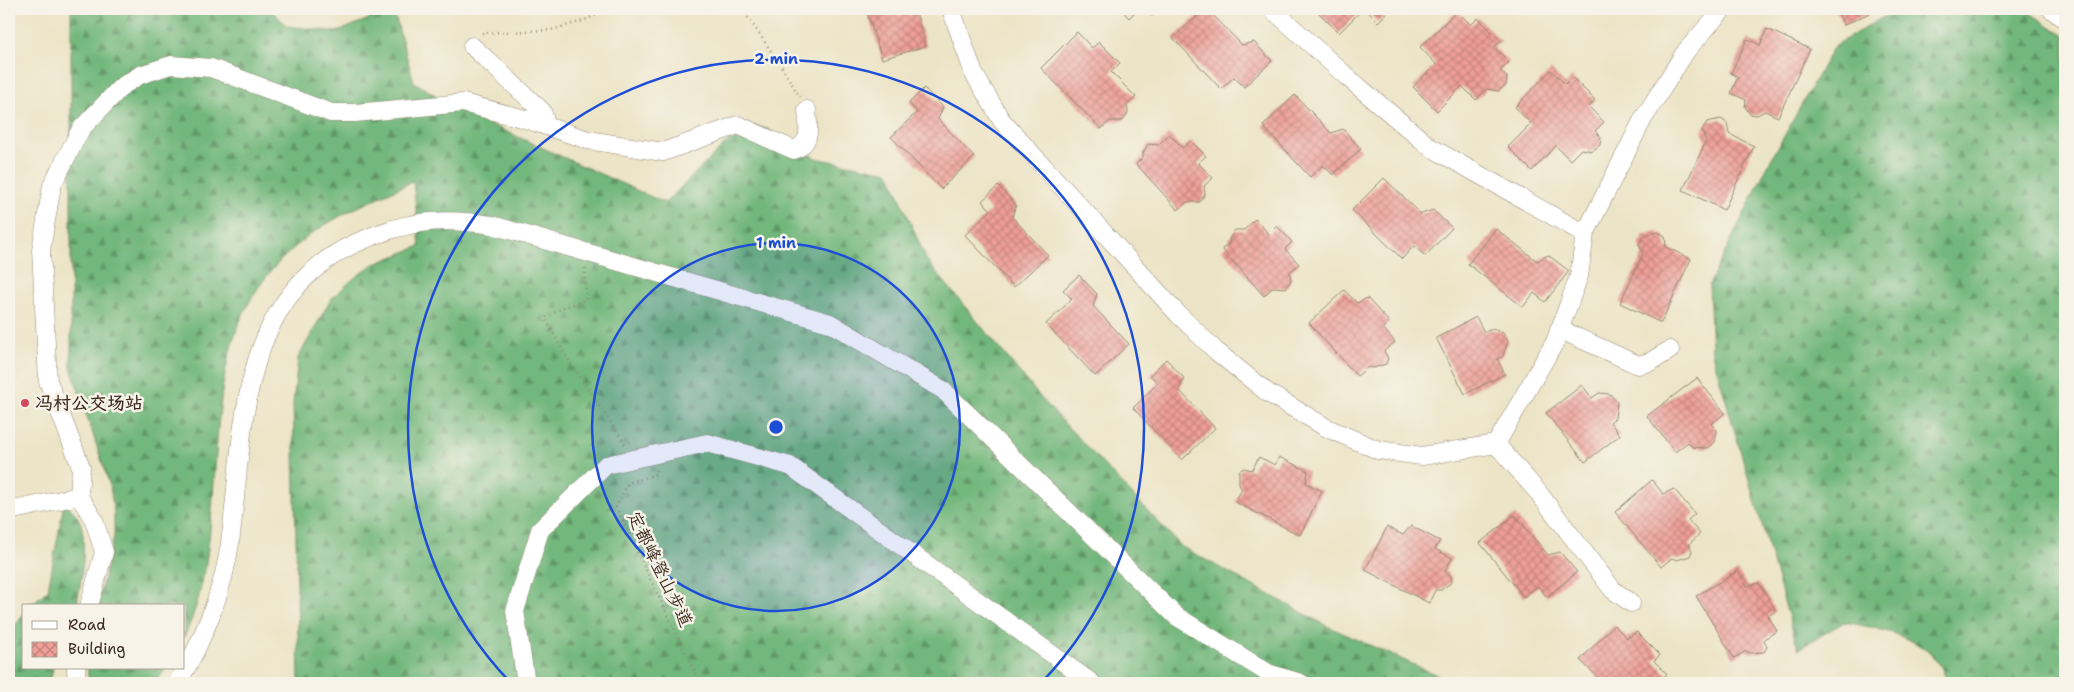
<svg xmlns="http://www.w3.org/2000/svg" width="2074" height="692" font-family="'Shantell Sans','LXGW WenKai TC',sans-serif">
	<defs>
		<pattern id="forest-firs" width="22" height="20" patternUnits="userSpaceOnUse" patternTransform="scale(1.25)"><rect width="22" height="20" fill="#72b77c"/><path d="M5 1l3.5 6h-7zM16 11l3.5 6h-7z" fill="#5f9565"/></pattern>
		<pattern id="building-cross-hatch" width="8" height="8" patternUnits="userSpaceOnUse" patternTransform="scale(1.25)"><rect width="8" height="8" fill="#ee9e97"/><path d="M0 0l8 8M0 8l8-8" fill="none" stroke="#c2817b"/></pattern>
	</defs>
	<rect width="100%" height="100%" fill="#f7f3e8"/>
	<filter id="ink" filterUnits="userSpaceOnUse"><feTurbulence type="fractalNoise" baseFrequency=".02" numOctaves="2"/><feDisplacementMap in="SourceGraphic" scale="10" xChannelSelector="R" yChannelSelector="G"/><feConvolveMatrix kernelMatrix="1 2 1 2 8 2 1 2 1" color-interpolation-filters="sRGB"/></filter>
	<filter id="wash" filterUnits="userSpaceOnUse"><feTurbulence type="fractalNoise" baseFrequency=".0096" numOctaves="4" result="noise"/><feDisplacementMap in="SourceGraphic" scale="20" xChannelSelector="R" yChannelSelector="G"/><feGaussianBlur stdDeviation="1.12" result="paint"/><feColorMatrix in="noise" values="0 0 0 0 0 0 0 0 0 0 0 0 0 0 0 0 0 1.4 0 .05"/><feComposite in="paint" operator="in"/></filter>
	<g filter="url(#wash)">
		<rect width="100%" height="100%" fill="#ece4c6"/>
		<path fill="url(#forest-firs)" stroke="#56704d" d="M71,9h199l17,17 50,6 56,-23 21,73 51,31 200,90 81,-79 21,5 48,29 74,14 38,89 119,143 136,143 145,79 128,57h-1156l-6,-279 5,-46 33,-59 21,-19 20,-15 48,-19 -7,-65c-29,15 -61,27 -88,44 -108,69 -103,159 -112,272 -4,49 -8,96 -29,140v-31h-87l17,-70v-23l-4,-27 -39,-118z
			M1912,9h112l41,27v647h-117c-3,-6 -5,-12 -8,-18 -20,-30 -64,-37 -96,-43l-46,27 -86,-296 -3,-68 58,-118 67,-121 53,-31z
			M64,503c7,5 14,12 17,21 6,25 0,56 -4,81l-48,1 19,-16z
			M24,614v54h29l-3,15h-41v-49z
			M87,668h80l-12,15h-66z"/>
		<g id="blocks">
			<path fill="url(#building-cross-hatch)" d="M866,9h49l11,37 -44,13z
				M1121,9h17l-9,9z
				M1145,9h14l-7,7z
				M1205,9h2l35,36 12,-3 18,19 -28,26 -10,-10 -13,12 -48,-51z
				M1315,9h48l-24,24z
				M1365,9h40l-5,3 -11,-1 -11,11z
				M1827,9h51l-34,16 -7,-13z
				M1457,11l14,14 7,-7 23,23 -7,6 15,15 -9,9 7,6 -1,8 -8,6 -11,-2 -11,11 -14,-14 -25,25 -24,-24 23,-23 -16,-17z
				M1767,29l43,20 -32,68 -13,-6 -8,4 -7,-1 -5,-7 1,-7 -15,-7 7,-16 -7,-4 16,-34 13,6z
				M1077,32l15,16 7,-6 21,21 -9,9 25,25 -9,8 1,8 -5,8h-13l-9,8 -60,-61z
				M1551,70l14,14 7,-7 23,23 -6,7 15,15 -9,9 6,6 -1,8 -8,6 -11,-2 -11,11 -14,-14 -24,25 -24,-24 23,-23 -16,-17z
				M924,88l19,19 -5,12 36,38 -33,32 -50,-52 26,-25 -8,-9z
				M1295,95l36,38 12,-4 18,20 -28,26 -10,-10 -13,12 -47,-51z
				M1721,119l6,4 2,11 25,12 -30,64 -41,-20 23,-49 -4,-10 5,-9z
				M1169,134l14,14 8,-7 15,15 -8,7 15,15 -9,8 1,8 -5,8h-13l-9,8 -42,-46 7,-7v-4l5,-9 10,1z
				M1384,178l37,36 12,-4 19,18 -27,28 -11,-10 -12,13 -50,-49z
				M998,186l18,19 -4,12 36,38 -34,32 -49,-52 26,-25 -9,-9z
				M1255,219l14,15 8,-8 15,16 -7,7 14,15 -9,8 1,8 -5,8 -13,-1 -9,9 -42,-47 8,-6 -1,-4 6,-9h9z
				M1496,229l41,32 11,-6 21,16 -24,31 -11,-9 -11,14 -55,-43z
				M1658,232l7,4 1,11 25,12 -30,64 -41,-20 23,-49 -4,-10 5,-9z
				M1079,275l18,19 -4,12 36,38 -34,32 -49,-52 26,-25 -9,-9z
				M1344,290l13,13 10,-5 22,24 -6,6 12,14 -11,9 4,7 -2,6 -13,4 -5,-1 -11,9 -48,-53z
				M1476,317l8,15 8,-3 11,3 5,9 -5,15 -6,3 8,15 -40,20 -29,-56z
				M1166,359l18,19 -5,12 36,38 -33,32 -49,-52 25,-25 -8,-8z
				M1697,378l28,35 -14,11 6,6 -2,12 -8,6 -15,-1 -4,-5 -13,10 -28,-36z
				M1582,385l10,13 7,-5 11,1 7,8 -2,16 -5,4 10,13 -35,27 -39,-49z
				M1259,457l16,8 4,-8 29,14 -2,12 16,8 -22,44 -65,-33 7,-13 -3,-4v-14l5,-3 8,2z
				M1652,480l11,14 11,-5 21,25 -7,6 12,14 -11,10 3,7 -2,5 -13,4 -5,-2 -11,9 -46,-55z
				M1515,515l33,40 12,-3 17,20 -30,25 -9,-11 -14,11 -44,-54z
				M1411,526l29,15 -5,8 17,9 -7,13 6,5 1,6 -11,8h-6l-6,13 -64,-33 22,-43 16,8z
				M1738,571l9,15 12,-3 17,28 -8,5 9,15 -13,8 3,8 -3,5 -14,1 -4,-2 -12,7 -38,-62z
				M1614,625l13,13 10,-6 23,23 -6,6 13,13 -9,9h-54l-24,-23z"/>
		</g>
	</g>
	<g filter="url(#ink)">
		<use href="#blocks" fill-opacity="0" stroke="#948772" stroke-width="1"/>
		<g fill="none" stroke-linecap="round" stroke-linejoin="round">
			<defs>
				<path id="minor" d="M951,9l23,65 28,47 176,193 38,37 52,42 59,35 51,22 44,6 74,-12 59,-102 24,-66 6,-42 58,-115 43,-68 37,-42
					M1272,9l74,67 84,71 155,87
					M2051,9l14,10
					M472,46l70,65 5,15
					M1559,329l79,36 12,-3 20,-12
					M1496,444l41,47 76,99 18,13
					M79,496l2,-29 -33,-86 -7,-131 11,-65 29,-56 40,-42 19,-12 31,-10 40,3 120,45h24l108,-10 62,16 63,21 75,12 75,-27 56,25c19,-8 14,-23 13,-40
					M9,511l70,-15 15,24 10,32 -15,54
					M76,668l1,15
					M177,683c25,-38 47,-95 53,-140 15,-111 6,-245 126,-300 48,-22 84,-26 136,-18l338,98 113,67 233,226 92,57 33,10
					M526,683l-11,-72 25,-81 66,-65 101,-22 83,23 302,217"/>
			</defs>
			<use href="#minor" stroke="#948772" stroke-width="19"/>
			<path stroke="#948772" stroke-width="2.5" stroke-dasharray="1 4" stroke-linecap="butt" d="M742,9l36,52 22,36
				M482,33l69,-3 32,-9 26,-12
				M585,268l1,32 -22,7 -19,11 22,40 58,86
				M656,470v4l-28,9 -12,24 84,176"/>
			<use href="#minor" stroke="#fff" stroke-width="18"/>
		</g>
	</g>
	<circle cx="776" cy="427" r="184" fill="#1d4ed8" fill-opacity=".12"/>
	<g fill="none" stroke="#1d4ed8" stroke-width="2.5">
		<circle cx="776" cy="427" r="184"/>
		<path d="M511 683A368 368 0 1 1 1041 683"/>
	</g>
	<circle fill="#d1495b" stroke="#f7f3e8" stroke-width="2" cx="25" cy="403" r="5"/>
	<g text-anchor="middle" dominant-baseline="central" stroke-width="5" stroke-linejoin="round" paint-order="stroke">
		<g font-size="18" font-weight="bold" fill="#3b2a1e" stroke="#f7f3e8" text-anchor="start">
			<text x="35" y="403">冯村公交场站</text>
		</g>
		<g font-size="18" fill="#3b2a1e" stroke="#f7f3e8">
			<text transform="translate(660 569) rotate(64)">定都峰登山步道</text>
		</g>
	</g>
	<circle cx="776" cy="427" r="8" fill="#1d4ed8" stroke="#f7f3e8" stroke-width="2.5"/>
	<g font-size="15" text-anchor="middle" font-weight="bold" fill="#1d4ed8" stroke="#f7f3e8" stroke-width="5" stroke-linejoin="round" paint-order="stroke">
		<text x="776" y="64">2 min</text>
		<text x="776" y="248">1 min</text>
	</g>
	<rect width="2074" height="692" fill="none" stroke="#f7f3e8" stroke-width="30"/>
	<rect x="22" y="604" width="162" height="65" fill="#f7f3e8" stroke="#aca397"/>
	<rect x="32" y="621" width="25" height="8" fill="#ffffff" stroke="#aca397"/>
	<text x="68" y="630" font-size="15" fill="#3b2a1e">Road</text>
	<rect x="32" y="642" width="25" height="15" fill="url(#building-cross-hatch)" stroke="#aca397"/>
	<text x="68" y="654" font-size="15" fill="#3b2a1e">Building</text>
</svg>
